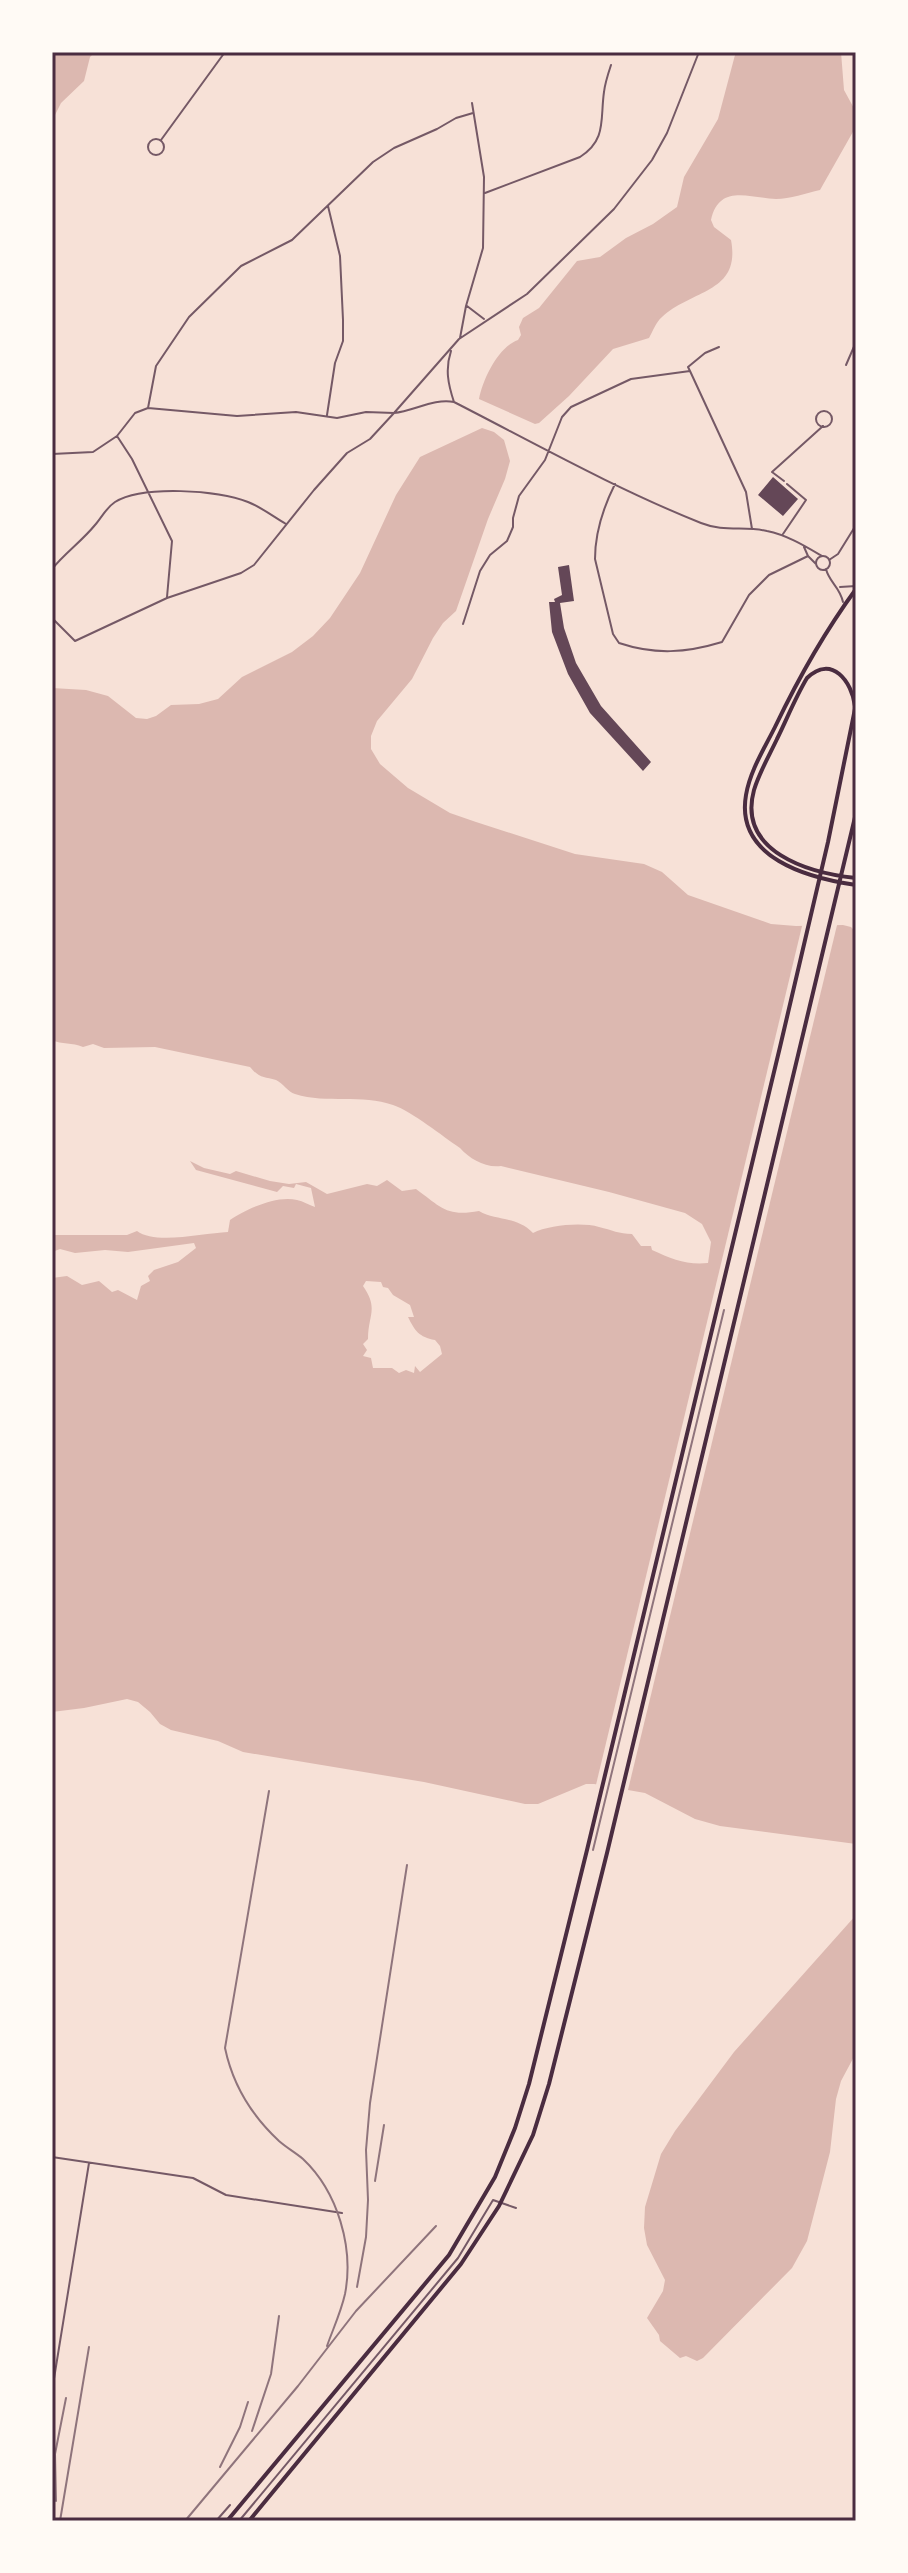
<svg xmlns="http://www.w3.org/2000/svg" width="908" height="2573" font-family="'Open Sans',sans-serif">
	<rect width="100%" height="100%" fill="#f7e1d7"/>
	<path fill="#dcb8b0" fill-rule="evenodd" d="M52,52h43l-5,5 -6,24 -23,22 -9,18z
		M738,52h103l3,38 12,22v5l-2,13 -34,60c-14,3 -30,9 -44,9 -26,-1 -57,-16 -65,21l3,7 17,13c10,53 -38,49 -69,77 -6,5 -9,14 -13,21l-36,11 -44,47 -30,27 -4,1 -56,-25c4,-20 19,-52 39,-59l3,-5 -2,-8 4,-9 16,-10 38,-47 23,-4 26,-19 27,-14 24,-17 7,-30 34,-58 17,-64z
		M482,428l12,4 10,8 6,21 -5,18 -17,40 -32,92 -13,12 -10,15 -21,41 -35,42 -6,15v13l9,15 28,24 42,25 26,9 99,32 69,10 18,8 26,23 83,29 25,2 47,-1 8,2 5,5v912l-136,-18 -25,-7 -50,-26 -51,-9h-8l-48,20h-13l-101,-22 -181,-30 -25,-11 -47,-11 -11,-6 -10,-12 -12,-10 -11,-3 -43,9 -32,4v-434l15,-2 15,9 17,-4 13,11 6,-2 19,10 4,-14 9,-5 -2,-5 6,-6 24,-8 18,-14 -2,-5 -66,9 -23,-2 -30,3 -15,-4 -8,3v-17h75l10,-4c18,14 67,2 91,1l2,-12c16,-11 47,-25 67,-20 6,1 12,5 18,7l-4,-19 -15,-4 -2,4 -11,-2 -6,6 -81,-22 -6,-9 14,7 26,6 6,-3 34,10 19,3 17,-2 21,12 40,-10 10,2 10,-6 15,11 14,-2c25,18 30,28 63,22 17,10 38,5 54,22 16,-8 49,-11 66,-6 13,3 20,7 33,7l9,12h10l1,4c20,9 34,15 56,13l3,-21 -9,-18 -17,-11 -76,-21 -108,-26c-16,2 -31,-7 -41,-18 -18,-12 -47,-36 -67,-43 -31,-11 -66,-1 -98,-11 -7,-2 -12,-11 -19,-14 -12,-3 -17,-2 -26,-13l-95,-20 -51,1 -11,-4 -10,3c-11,-5 -21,-2 -31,-7v-352l34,2 22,6 28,22 11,1 9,-3 15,-11 28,-1 19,-5 24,-22 50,-25 21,-16 17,-18 30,-45 36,-78 24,-38zM366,1281l15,1 2,5 5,1 5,7 17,10 4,12h-6c7,14 11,20 27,23l5,6 2,8 -22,18 -5,-6 -1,7 -8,-3 -7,3 -7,-5h-19l-2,-10 -8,-2 4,-6 -4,-6 5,-5c0,-24 11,-30 -5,-53z
		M856,1915v138l-15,28 -5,18 -6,53 -23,89 -15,27 -89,90 -6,3 -11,-5 -6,2 -20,-17 -1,-6 -12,-17 16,-27 2,-11 -18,-35 -3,-17 1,-21 16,-53 14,-23 59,-79z"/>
	<path fill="#f7e1d7" d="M838,921l-211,873 -32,-5 208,-867z"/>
	<path fill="#644757" d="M773,477l25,22 -15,17 -25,-21z
		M569,565l5,36 -14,2 4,25 12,35 25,43 50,56 -8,9 -53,-58 -22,-39 -16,-42 -3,-30h6l-1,-3 8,-4 -4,-28z"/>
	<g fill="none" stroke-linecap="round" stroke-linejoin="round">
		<path stroke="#755966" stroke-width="2" d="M846,365l10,-23"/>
		<path stroke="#755966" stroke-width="2" d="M148 147a8 8 0 1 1 16 0a8 8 0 1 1-16 0Z
			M161,140l64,-88
			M485,193l95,-36c27,-17 20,-38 24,-65 1,-9 4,-18 7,-27
			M467,306l17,13
			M460,338l6,-32 17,-58 1,-71 -12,-74
			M451,351c-6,18 -3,33 3,51 82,42 162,87 247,121 22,9 44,3 66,8 20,4 38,15 55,25
			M690,371l-2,-4 17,-14 14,-6
			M148,408l89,8 59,-4 41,6 29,-6 28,1 65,-74 68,-45 87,-85 38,-49 15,-27 32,-81
			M816 419a8 8 0 1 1 16 0a8 8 0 1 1-16 0Z
			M327,415l8,-52 8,-22v-21l-3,-64 -12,-50
			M117,436l18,-23 13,-5 8,-42 33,-49 52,-51 51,-26 81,-78 21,-14 43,-19 19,-11 17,-5
			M52,454l41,-2 24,-16 15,23 40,82 -5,56
			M784,481l-12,-9 51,-46
			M615,484c-12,24 -20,49 -20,75l18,75 6,9c36,12 67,10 103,-1l27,-47 20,-20 39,-19
			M783,534l23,-34 -19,-16
			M804,547l4,9 8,8
			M816 563a7 7 0 1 1 14 0a7 7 0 1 1-14 0Z
			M829,560l9,-6 18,-29
			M52,569c13,-16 30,-28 43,-44 7,-8 11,-17 20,-23 28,-17 103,-12 133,0 13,5 26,15 38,22
			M826,569c3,13 14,18 17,33
			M840,587l16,-1
			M52,618l23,23 92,-43 74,-25 13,-8 60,-75 33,-37 23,-14 24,-26c20,-2 40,-15 60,-11
			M463,624l17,-53 10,-16 17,-14 6,-14v-9l6,-22 26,-36 17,-43 9,-10 60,-28 59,-8 56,121 6,37
			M52,2157l141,21 33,17 116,18
			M52,2391l37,-228
			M216,2521l14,-16
			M239,2521l219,-263 35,-58 23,8"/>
		<path stroke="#4a2c40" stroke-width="4" d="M856,589c-33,45 -57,88 -81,138 -11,22 -25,44 -29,68 -11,63 62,83 110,90
			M855,706c-3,-24 -23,-52 -48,-28 -12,20 -20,41 -30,61 -8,17 -18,34 -23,51 -17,62 55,83 102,88
			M227,2521l222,-266 46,-78 20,-49 14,-44 58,-234 193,-803 48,-205 28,-138
			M249,2521l212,-257 38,-58 34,-71 16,-51 58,-231 249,-1040"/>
		<path stroke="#8f747c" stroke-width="2" d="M269,1791l-44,257c8,38 26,67 54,93 8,7 17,12 24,18 35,33 51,89 42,135 -4,18 -12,35 -18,52
			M593,1850l131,-540
			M375,2181l9,-56
			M357,2287l9,-50 2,-37 -2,-50 4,-47 37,-238
			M252,2431l19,-57 8,-58
			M220,2467l20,-40 8,-25
			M56,2501l-1,-47 11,-56
			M60,2521l29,-174
			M185,2521l113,-135 58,-75 80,-85"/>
	</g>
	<rect width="908" height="2573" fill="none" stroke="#fffaf5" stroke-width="108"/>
	<rect x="54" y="54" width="800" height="2465" fill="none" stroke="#4a2c40" stroke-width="3"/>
</svg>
